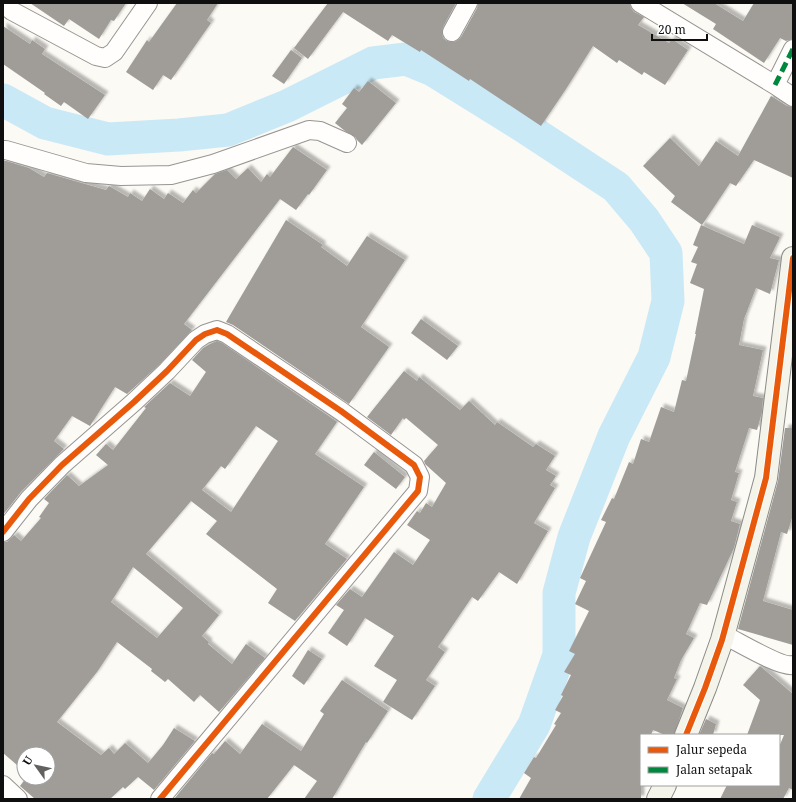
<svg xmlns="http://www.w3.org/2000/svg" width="796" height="802" font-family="'Noto Serif',serif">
	<defs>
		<filter id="shadow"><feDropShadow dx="3.5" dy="-3.5" stdDeviation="1" flood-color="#0004"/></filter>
	</defs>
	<rect width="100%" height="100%" fill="#fcfaf4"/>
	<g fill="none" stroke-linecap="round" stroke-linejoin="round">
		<path stroke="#cae9f7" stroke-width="33" d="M3,100l42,23 63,16 71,-4 49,-5 59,-24 86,-43 33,-4 27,11 90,56 93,61 28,33 22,33 2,48 -14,56 -40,79 -40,101 -15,56v62l-25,70 -45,74"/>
	</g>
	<path fill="#a09d99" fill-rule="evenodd" filter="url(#shadow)" d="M30,3h96l-12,18 -3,-1 -12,19 -30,-20 -5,7z
		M177,3h41l-11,17 4,3 -40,57 -8,-5 -10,15 -27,-18 21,-32 2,2z
		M328,3h128l-13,24 -1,5 1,6 4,3 5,1 5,-1 4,-4 16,-29 1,-5h152l1,5 3,4 10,5 -6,8 31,18 3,-4 16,11 -23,35 -21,-13 -2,3 -23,-15 -2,3 -24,-17 -27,43 -25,37 -71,-47 -1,2 -48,-31 -1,2 -28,-17 -4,6 -45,-29 -35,47 -14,-11z
		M682,3h32l29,18 11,-18h39v36l-7,2 -6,-3 -16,25 -51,-34 3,-5z
		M3,26l27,18 2,-4 13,9 -3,5 63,41 -17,24 -24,-17 -3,4 -17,-12 1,-1 -42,-29z
		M291,50l11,8 -18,26 -12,-8z
		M368,81l28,22 -34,42 -5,-5 -2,-3 -10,-6 -10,-8 12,-15 -5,-4 12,-16 5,4z
		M771,96l16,10 6,1v71l-39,-18 -18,26 -6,-3 -28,42 -31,-23 4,-6 -32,-30 27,-28 29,28 17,-25 22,15z
		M293,147l34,23 -18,25 -1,-1 -12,16 -16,-11 -96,125 8,6 -32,34 -33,30 -12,-7 -25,39 -18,-10 -18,25 10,8 -43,43 -18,23v-355l26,8 15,9 3,-4 59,17 3,-4 19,11 2,-4 12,8 8,-12 14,10 4,-6 15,10 10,-13 3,3 19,-19 12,-4 9,9 12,-11 13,14 6,-8 3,3z
		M286,220l37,25 -2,2 26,19 20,-30 38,24 -44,67 28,20 -40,57 -116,-79 -7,-3z
		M701,225l43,19 8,-19 28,12 -10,21 9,2 -9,34 -14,-6 -12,31 -5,26 24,5 -10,46 10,2 -1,14 -5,18 -8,-2 -14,44 4,1 -8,27 6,2 -6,19 9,3 -6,24 -27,57 -7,-2 -14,31 8,4 -13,22 -7,18 3,1 -10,21 16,8 -9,27h-9l-12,-5 -2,5h-10v64h-122l12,-21 -7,-5 10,-16 2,1 20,-33 -2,-1 7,-11 -6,-3 8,-14 -2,-1 10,-20 -7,-3 11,-18 -6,-3 20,-40 -14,-7 11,-23 -6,-3 26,-56 -5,-2 11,-22 2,1 15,-37 4,2 8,-25 8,3 12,-35 13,5 8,-32 4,1 10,-47h-1l9,-45 -14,-6 7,-19 -6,-2 7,-15 -5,-2z
		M421,319l37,27 -11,14 -36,-27z
		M217,341l5,2 114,78 1,1 -22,32 49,33 -39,57 22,15 -52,62 -27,-18 9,-14 -71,-55 11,-13 -26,-20 -45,53 73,61 -17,21 7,6 -1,2 24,20 14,-20 19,14 -46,54 -19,-17 -6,7 -26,-23 -3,3 -14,-11 1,-2 -35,-27 -20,30 -40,50 44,33 8,-7 5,6 11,-11 23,20 15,-18 11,-17 21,13 -41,49 -16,-13 -13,12 -2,-2 -13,12h-75l-15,-13 6,-8h22v-24h-24v17l-21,-18v-211h4l7,-7 7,6 20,-23 -2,-1 10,-14 -5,-4 23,-24 12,11 29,-21 -12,-10 10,-11 7,6 33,-42 -2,-1 26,-24 20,13 16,-24 -14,-12 11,-12 7,-4zM256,426l22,15 -47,71 -29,-22 19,-24 4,3zM133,567l50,41 -26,30 -46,-36z
		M404,371l13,10 2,-4 41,33 9,-9 26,24 2,-3 36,25 3,-3 19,12 -9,14 10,6 -6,9 5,3 -21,35 14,8 -31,53 -18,-12 -21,29 -6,-4 -34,50 7,5 -19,28 9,6 -23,34 -29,-18 14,-22 -23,-14 20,-30 -29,-18 -18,28 -19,-13 16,-23 -8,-5 14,-16 12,8 32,-45 19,13 17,-25 -23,-15 10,-14 3,2 6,-10 6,4 14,-24 -21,-19 -1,-3 14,-16 -32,-27 -2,2 -1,-2 -12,17 -24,-18z
		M785,428h8v87l-6,19 -6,-2 -18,69 30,9v35l-55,-16 40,-148z
		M374,452l31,25 -9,12 -32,-24z
		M308,650l14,9 -18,26 -12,-9z
		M760,666l33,28v96l-4,-2 -6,11h-63l7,-14h54l-2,-1v-37l5,-12h-37l13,-35 -17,-15z
		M342,680l46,31 -21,32 -1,-1 -34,57h-28l13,-18 -23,-16 -27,34h-93l38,-46 2,1 11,-13 15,13 22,-30 39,27 23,-37 -4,-3z
		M706,719l10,5 -3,11h-14z"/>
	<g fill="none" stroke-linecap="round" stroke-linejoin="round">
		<defs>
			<path id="street" d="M640,3l135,82 18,12
				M3,4l9,7 84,45 9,2 9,-6 34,-49
				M452,32l16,-29
				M775,85l18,-36
				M3,150h3l80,23 35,3 50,-1 42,-11 96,-34 11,1 27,12
				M3,532l26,-33 33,-34 72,-63 33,-31 29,-31 9,-6 12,-4 10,4 114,77 73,54 6,12 -2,14 -258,308
				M724,635c13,6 57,33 69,30
				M3,785l15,14"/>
			<path id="secondary" d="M686,735l19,-47 17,-48 44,-162 27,-220
				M658,799l7,-14"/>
		</defs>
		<use href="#street" stroke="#969592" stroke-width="20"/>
		<use href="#secondary" stroke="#8c8b89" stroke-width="24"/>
		<use href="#street" stroke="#fffefd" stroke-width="18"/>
		<use href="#secondary" stroke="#f5f4eb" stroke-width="22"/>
		<path stroke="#00873e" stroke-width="5" stroke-dasharray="10 5" stroke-linecap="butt" d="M775,85l18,-36"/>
		<defs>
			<path id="cycleway" d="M3,532l26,-33 33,-34 72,-63 33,-31 29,-31 9,-6 12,-4 10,4 114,77 73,54 6,12 -2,14 -258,308
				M686,735l19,-47 17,-48 44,-162 27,-220"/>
		</defs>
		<use href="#cycleway" stroke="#fff" stroke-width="8"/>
		<use href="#cycleway" stroke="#e8590c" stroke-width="6"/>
	</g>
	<rect width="796" height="802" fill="none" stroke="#0f0f0f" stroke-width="8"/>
	<rect x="640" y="734" width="140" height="52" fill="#ffffff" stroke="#9f9f9f"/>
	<rect x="648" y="747" width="20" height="6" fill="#e8590c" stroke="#9f9f9f"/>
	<text x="676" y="754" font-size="12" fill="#0f0f0f">Jalur sepeda</text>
	<rect x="648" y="767" width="20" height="6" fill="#00873e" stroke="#9f9f9f"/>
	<text x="676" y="774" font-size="12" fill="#0f0f0f">Jalan setapak</text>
	<g transform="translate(36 766) rotate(303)"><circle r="19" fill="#ffffff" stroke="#9f9f9f"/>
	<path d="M0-3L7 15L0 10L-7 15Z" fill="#62615f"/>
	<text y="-6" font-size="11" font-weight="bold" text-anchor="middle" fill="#0f0f0f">U</text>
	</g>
	<path d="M652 34v6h55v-6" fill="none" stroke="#0f0f0f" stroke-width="2"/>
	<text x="658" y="34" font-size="12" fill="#0f0f0f" stroke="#ffffff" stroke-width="3" paint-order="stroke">20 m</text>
</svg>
